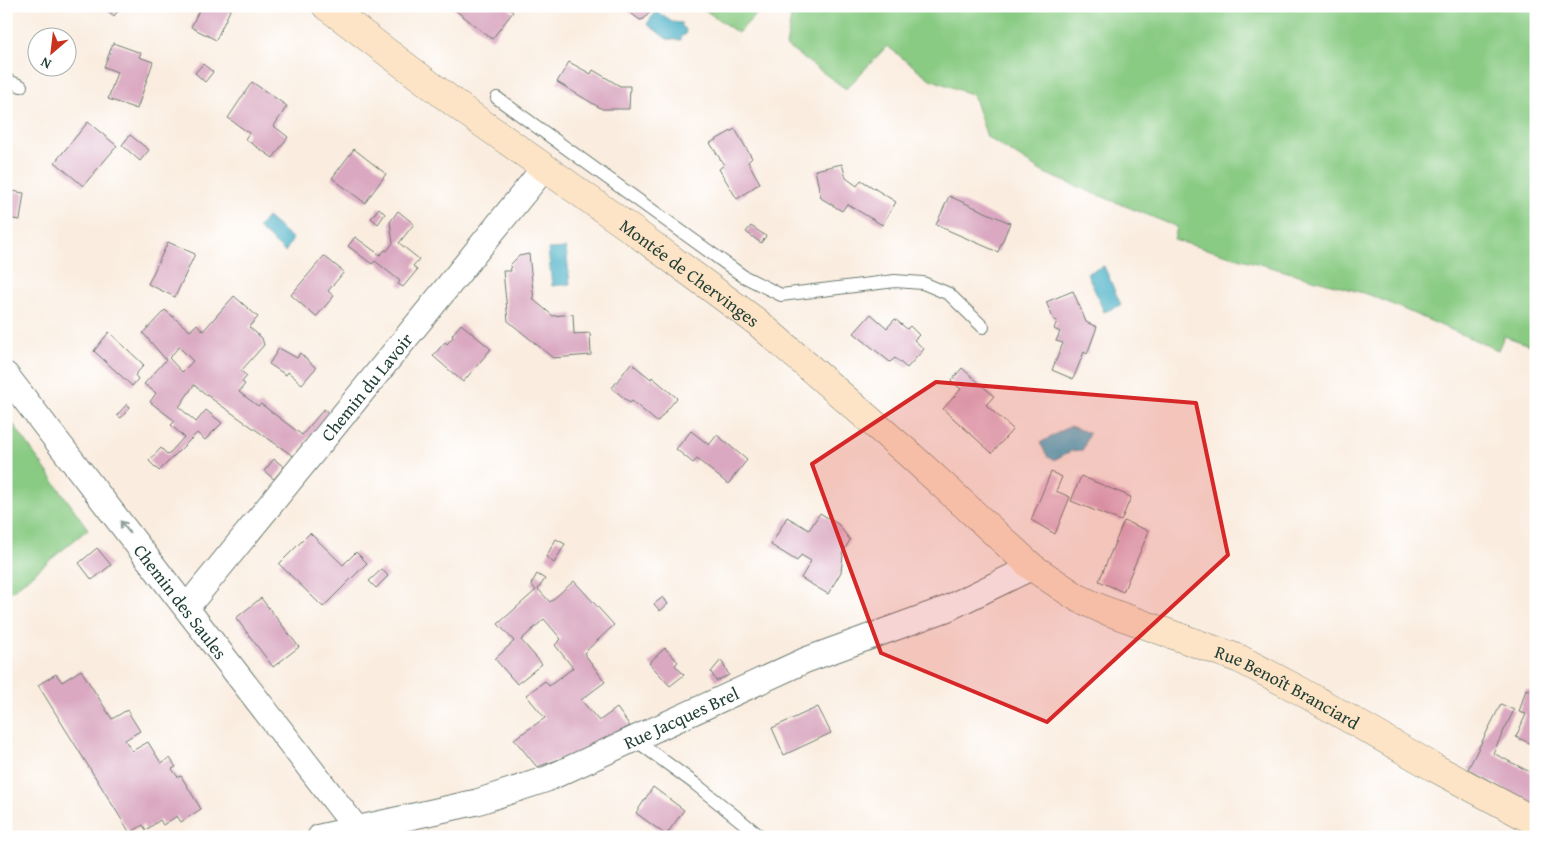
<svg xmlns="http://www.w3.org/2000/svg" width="1542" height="843" font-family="'Gentium Book Plus',serif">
	<rect width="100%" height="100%" fill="#fff"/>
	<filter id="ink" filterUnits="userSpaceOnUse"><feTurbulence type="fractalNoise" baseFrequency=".02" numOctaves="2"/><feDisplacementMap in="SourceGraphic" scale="10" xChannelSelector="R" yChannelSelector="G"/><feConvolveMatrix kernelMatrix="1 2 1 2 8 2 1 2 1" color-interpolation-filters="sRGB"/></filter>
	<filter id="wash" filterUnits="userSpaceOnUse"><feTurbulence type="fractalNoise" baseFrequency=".0096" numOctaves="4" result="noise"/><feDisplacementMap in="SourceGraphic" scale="20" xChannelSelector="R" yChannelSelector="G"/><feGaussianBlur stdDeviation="1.12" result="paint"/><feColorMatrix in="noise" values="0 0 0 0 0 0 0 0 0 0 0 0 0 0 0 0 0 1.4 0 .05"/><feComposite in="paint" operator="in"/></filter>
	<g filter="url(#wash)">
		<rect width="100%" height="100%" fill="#faede0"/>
		<path fill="#89cb83" stroke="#54845c" d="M699,6h66l-27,27z
			M777,6h759v341l-32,-11 -6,14 -128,-55 -196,-55 3,-13 -133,-54 -57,-36 -14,-42 -43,-16 -43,-33 -41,43 -60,-43 5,-29z
			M6,414l82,115 -82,67z"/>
		<path fill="#43adc3" stroke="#31757c" d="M656,11l16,11 10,1v4l3,1 1,3 -1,4 -4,1v4l-14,-1 -20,-15z
			M267,217l26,22 -8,13 -27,-24z
			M566,248l4,36 -18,2 -4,-37z
			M1104,266l17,39 -17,7 -17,-39z
			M1070,426l19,7 -6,17 -12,1 -17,9 -6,-3 -8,-14z"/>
		<g id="blocks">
			<path fill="#daa9c1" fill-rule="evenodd" d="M102,6h20l-8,10z
				M201,6h31l-16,34 -25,-13z
				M450,6h56l7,6 -21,27z
				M626,6h21l3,6 -6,7 -4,1 -16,-12z
				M113,43l28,10 -2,4 14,5 -16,47 -29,-10 9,-27 -13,-5z
				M569,62l22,12 2,-4 27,16h10l-1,23h-27l-45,-27z
				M203,64l10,8 -8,10 -10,-9z
				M252,82l35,24 -13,20 14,11 -15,21 -28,-19 4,-6 -21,-15z
				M88,122l29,24 -34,40 -28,-24z
				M735,129l17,29 -4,4 12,21 -23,16 -18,-30 5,-4 -14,-22z
				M130,135l19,15 -9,11 -18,-16z
				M354,149l32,25 -21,29 -33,-25z
				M842,164l4,14 11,8 4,-6 35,22 -14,23 -35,-21 -5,7 -21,-13 -6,-28z
				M6,190l18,3 -4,27 -14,-2z
				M949,196l61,27 -12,29 -62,-27z
				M379,208l6,6 -7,10 -7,-6z
				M398,211l16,13 -15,19 20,16 -6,7 4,4 -14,17 -5,-3 2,-3 -25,-20 -3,3 -24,-18 7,-9 25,18 5,-5 2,1 6,-8 -3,-21z
				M751,226l15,10 -5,7 -15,-11z
				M168,242l27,12 -20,43 -27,-13z
				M529,254l5,46 19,16 20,-2 1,20 16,-1 1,22 -38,3 -45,-37 -5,-50h8l-1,-6 9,-9z
				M324,256l20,16 -16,19 6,5 -18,21 -25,-22z
				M1073,291l13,31 11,5 -10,27 -3,-2 -11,27 -21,-9 11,-27 -7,-2 4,-9 -6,-3 3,-8 -3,-1 -8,-18z
				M234,296l24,21 -9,10 13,11 2,7 -23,26 6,5 -5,6 3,2 -6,8 19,14 3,-2 41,31 22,-26 5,4 -36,43 -81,-57 -18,-14 -15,22 17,15 10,-12 16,13 -17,17 -8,-7 -38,38 -10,-10 12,-13 7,7 16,-18 -13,-12 4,-4 -25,-19 6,-9 -12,-9 22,-24 -23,-27 22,-23 25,21 7,-7 6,7zM179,347l14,14 -11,11 -13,-14z
				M871,314l16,14 8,-9 12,10 3,-3 9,9 -5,5 10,9 -17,19 -12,-10 -5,4 -36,-29z
				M461,324l30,25 -28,33 -30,-26 12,-14 2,2 6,-7 -1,-2z
				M109,332l35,33 -9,10 3,4 -6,7 -38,-35z
				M279,348l18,10 3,-5 16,15 -14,16 -14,-12 -2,3 -17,-11z
				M631,363l20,16 1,-2 25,21 -20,24 -25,-21 -2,2 -18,-15z
				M962,368l32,28 -8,9 27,24 -21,24 -49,-44 18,-20 -10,-8z
				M127,404l3,3 -9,11 -4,-3z
				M691,431l18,14 8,-10 30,25 -19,24 -31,-25 -4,4 -17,-14z
				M274,459l10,8 -10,12 -10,-8z
				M1051,472l11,5 -6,14 14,6 -15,37 -24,-14z
				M1081,476l50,21 -10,24 -50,-20z
				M820,513l18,11 12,16 -8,14 1,1 -2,17 -13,22 -27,-16 10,-17 -10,-6 -4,6 -26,-16 16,-28 22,13z
				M1124,521l25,10 -26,61 -24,-11z
				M310,533l33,32 13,-13 11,11 -44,44 -44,-43z
				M556,539l9,5 -11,19 -8,-6z
				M97,548l14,17 -19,15 -13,-17z
				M382,569l6,7 -12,12 -7,-7z
				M537,574l8,5 -7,10 12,13 24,-21 40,44 -30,28 21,29 -24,18 18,21 18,-13 13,18 -53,27 -40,14 -23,-28 31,-21 -19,-23 19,-14 4,5 24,-18 -18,-23 6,-6 -17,-20 -23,21 21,24 -25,20 -22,-25 19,-18 -16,-17 38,-34 -5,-6z
				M663,597l5,7 -8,7 -6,-7z
				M261,598l38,49 -26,20 -37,-49z
				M665,648l13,14 -3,3 9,10 -14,11 -21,-23z
				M721,660l8,15 -13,6 -5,-9z
				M81,670l31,49 15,-9 13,21 -15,9 7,11 16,-9 13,21 9,-5 6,9 -4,2 6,8 3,-1 20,33 -20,13 -4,-6 -14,9 -3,-5 -14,10 -3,-5 -13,8 -92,-148 18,-11 6,8z
				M1526,689l10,3 -5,25 5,2v27l-20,-9 10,-23 -7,-2z
				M1501,704l13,6 -21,43 43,22v31l-68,-37z
				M818,707l13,26 -47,22 -12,-27z
				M653,787l31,23 -18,25 -30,-22z"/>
		</g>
	</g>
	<g filter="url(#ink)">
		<use href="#blocks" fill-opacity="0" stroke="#6c7b70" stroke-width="1"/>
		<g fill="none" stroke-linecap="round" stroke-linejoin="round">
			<defs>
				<path id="lane" d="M6,80l15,6
					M497,98l246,178 38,19 114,-14 28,2 26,11 34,33
					M634,739l60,44 67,54"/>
				<g id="street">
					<path id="s1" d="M6,375l350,453"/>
					<path id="s2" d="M187,607l358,-440"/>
					<path id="s3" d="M320,837l157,-35 70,-23 259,-119 140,-51 86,-42"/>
				</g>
				<g id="secondary">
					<path id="s4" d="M326,6l139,105 166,118 126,93 152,132 123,113 46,31 26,12 136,49 59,31 136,78 101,54"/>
				</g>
			</defs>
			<use href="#lane" stroke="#6c7b70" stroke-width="14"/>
			<use href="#street" stroke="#6c7b70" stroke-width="27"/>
			<use href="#secondary" stroke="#6c7b70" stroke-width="29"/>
			<use href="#lane" stroke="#fff" stroke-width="12"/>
			<use href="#street" stroke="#fff" stroke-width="25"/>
			<use href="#secondary" stroke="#fee4c6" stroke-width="28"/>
		</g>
		<defs><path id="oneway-shaft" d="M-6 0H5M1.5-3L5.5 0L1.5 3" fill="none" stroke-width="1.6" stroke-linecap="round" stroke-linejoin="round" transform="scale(1.25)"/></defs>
		<use stroke="#8f9e9a" href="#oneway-shaft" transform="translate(125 527) rotate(-128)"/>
	</g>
	<path fill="#d62828" fill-opacity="0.2" stroke="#d62828" stroke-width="4" stroke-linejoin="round" d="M936,382l260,21 32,152 -181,167 -166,-69 -69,-189z"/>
	<g text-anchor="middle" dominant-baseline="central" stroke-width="4" stroke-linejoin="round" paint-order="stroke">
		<g font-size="18" fill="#1f3d34" stroke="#fff">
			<text stroke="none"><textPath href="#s4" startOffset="451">Montée de Chervinges</textPath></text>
			<text stroke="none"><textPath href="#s2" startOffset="284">Chemin du Lavoir</textPath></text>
			<text stroke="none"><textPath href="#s1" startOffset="286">Chemin des Saules</textPath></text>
			<text stroke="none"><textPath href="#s4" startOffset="1186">Rue Benoît Branciard</textPath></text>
			<text stroke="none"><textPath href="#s3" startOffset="382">Rue Jacques Brel</textPath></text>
		</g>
	</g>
	<rect width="1542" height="843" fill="none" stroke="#fff" stroke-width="25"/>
	<g transform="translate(52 52) rotate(208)"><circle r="24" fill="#ffffff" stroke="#a5b1ae"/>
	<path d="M0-4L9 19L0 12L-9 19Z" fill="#c8321e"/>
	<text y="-8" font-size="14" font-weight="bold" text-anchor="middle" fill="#1f3d34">N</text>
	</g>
</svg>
